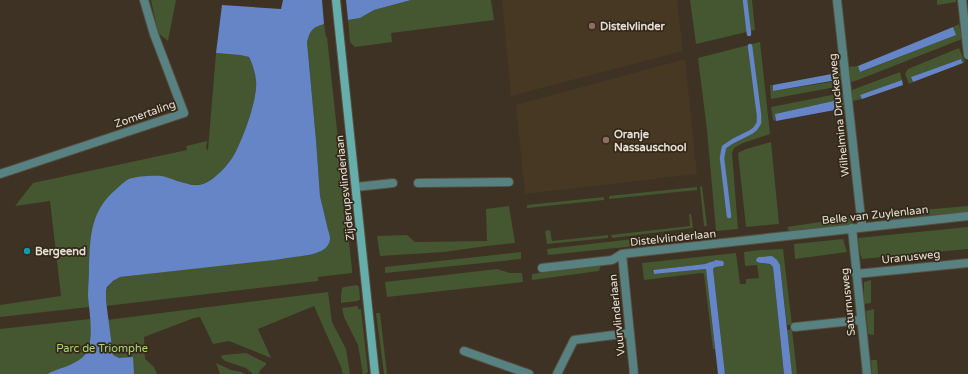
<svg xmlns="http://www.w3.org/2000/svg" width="968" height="374" font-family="'Varela Round',sans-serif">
	<rect width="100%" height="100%" fill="#3d3223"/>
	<path fill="#473823" d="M502,0h175l6,51 -172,45z
		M685,59l12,115 -172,20 -9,-89z"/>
	<path fill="#445731" d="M151,0h25l-8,41 -10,-8z
		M411,0h80l3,20 -103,13 1,9 -37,5 -5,-5 -2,-22 12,-2 14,-8z
		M690,0h62l3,30 -59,14z
		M937,0h19v2l-19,3z
		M324,24l2,13h1l25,232v4l-34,4v4l-212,25c-2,-16 1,-22 14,-29l189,-22 13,-5 8,-15 -2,-4 -8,-35 -4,-56 -9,-98c3,-12 6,-15 17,-18z
		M959,24l3,15 -104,41 -7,2 -3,-15 10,-1 3,6 94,-37 -2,-8z
		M760,42l10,92 -27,9 -9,5 -2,5 6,76 -22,2 -9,-101 -9,-72z
		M959,48l6,14 -2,1 -2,-4 -50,18 2,5 -4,2 -4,-10 3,-5z
		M216,53l24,2 9,2c4,8 7,15 7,23 2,18 -12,57 -21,73 -6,11 -21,28 -33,31 -14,3 -28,-4 -41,-8l-71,73 -2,35 1,23 -89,10v-12l61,-9 -11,-95 -35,5 18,-23 154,-33 -1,-4 21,-5 -1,8 2,1z
		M900,72l2,8 -42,15 2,4 -10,2v-11z
		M837,73h4v13l-70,13 -1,-14h3v6l64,-10z
		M842,93l3,15 -5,1 -2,-9 -63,14 1,7 -3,-1 -2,-13z
		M771,142l8,82 -33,3 -8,-74 8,-4z
		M702,186l5,40h-3l-4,-39z
		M697,187v3l-88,9v-3z
		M604,197v3l-77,8v-3z
		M509,206l6,37 -28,3 -43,6 -64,4 -3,-20 30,-1 8,7 72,-1 -1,-32z
		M968,206v6l-93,8v-6z
		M689,214h2l2,14 -81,10 -1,-3 79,-9z
		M853,217v7l-63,8 -3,-5z
		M968,227v22l-106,10 -2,-6 -2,-15z
		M550,230l2,11 56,-6v3l-61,6 -2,-13z
		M693,232l1,8 -146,15 -1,-6z
		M843,239l4,13 -52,7 -1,-15z
		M783,249l9,76h-5l-7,-60 -15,-9 -6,1 2,6 8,1 4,3 11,107h-59l-12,-105 2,-2 9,-1 -12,-5 -7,3 -52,6 -1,1 2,3 52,-5 9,80h-2l-9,-75 -3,-1 -57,7 -2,-17 94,-10 4,31h6v-5l13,-1 -2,-13 -12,1 -1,-14 16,-2z
		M521,252v7l-136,14v-6z
		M601,264l-2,7 -67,9v-6z
		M497,269l13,4h12l1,9 -136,15 -2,-15z
		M871,280v23l-7,1v-22z
		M357,285l2,2 1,13h-2v1l-17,2v-8l1,-7 2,-1z
		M328,292l4,30 14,27 4,25h-7l-2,-7 -27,-61 -56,23 13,29 -22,-9 -20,-8 -16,3 -13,-27 -6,1 -50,19 1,22 9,8 3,7h-157v-45l90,-10 1,3z
		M358,306v3h3l7,63 -3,2h-2l-5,-29 -14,-28 -2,-9z
		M874,309v26l-6,-1 -2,-23z
		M376,313h4l7,61h-3z
		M792,329l5,45h-5l-5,-44z
		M246,353l20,10v2l-6,5 -1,4h-6l-7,-6 -21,-7 -4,-4 2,-2z
		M871,360h6l1,14h-6z
		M216,363l15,7 10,2 4,2h-25z"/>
	<path fill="#6685c7" d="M283,0h39l2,24c-11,3 -14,6 -17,18l9,98 4,56 8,34c4,9 2,16 -7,21 -8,4 -18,5 -27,6 -13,2 -26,4 -39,5 -45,5 -90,10 -135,15l-7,4 -6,6 -1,4v10l7,54 6,3 14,-1 1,17h-87c12,-6 26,-8 36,-17 13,-12 6,-45 5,-61 0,-11 1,-21 1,-31 1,-27 2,-53 24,-73 5,-4 10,-10 16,-13 7,-3 26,-4 33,-3 5,1 10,3 15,5 8,2 17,6 26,3 12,-4 27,-21 32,-31 9,-17 23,-55 21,-73 -1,-8 -3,-15 -7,-23l-9,-2 -24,-2 6,-48 59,4z
		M346,0h65l-37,10 -14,8 -12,2z
		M953,27l3,8 -96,37 -2,-6z
		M961,59l2,4 -50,19 -2,-5z
		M837,73v7l-64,11v-6z
		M902,80l1,5 -41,14 -2,-4z
		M838,100l2,9 -64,12 -1,-7z
		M772,256l5,4 3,5 12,109h-8l-11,-107 -3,-3 -9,-1 -4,-1 -1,-2 1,-2 2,-1z
		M715,260l8,1 1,3 -1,2 -8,1 -2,2 12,105h-7l-12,-105 -52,5 -1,-4 52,-6 8,-3 1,1z"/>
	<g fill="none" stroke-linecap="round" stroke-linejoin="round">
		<path stroke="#6685c7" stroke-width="4.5" d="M745,0l4,34
			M729,216l-7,-58 2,-11 9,-6 18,-9 4,-3 4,-6v-8l-9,-69"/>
		<defs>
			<path id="lane" d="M418,183l91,-1
				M356,187l37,-4"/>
			<path id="street" d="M837,0l25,227
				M962,0l6,55
				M0,174l184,-61 -30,-79 -10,-34
				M852,228l15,146
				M622,254l12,120
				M542,268l70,-8 10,-6 346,-38
				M856,274l112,-11
				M795,327l66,-7
				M464,351l65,23
				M557,374l17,-34 56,-7"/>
			<path id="secondary" d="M336,0l39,374"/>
		</defs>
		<use href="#lane" stroke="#584e40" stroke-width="10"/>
		<use href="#street" stroke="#584e40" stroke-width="10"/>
		<use href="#secondary" stroke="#584e40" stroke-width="10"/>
		<use href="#lane" stroke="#578281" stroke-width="8"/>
		<use href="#street" stroke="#578281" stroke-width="8"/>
		<use href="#secondary" stroke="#66aeac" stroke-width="8"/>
	</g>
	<g fill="#8d6e63" stroke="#332819" stroke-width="1.5">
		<circle cx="592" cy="26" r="4"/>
		<circle cx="606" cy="140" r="4"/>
	</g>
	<circle fill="#0f9aa8" stroke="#332819" stroke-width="1.5" cx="27" cy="251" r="4"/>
	<g text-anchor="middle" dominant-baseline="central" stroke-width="3.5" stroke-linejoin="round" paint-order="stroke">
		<g font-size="11" font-weight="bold" fill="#e7e0d6" stroke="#332819" text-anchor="start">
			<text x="600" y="26">Distelvlinder</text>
			<text x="614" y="134">Oranje<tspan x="614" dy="13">Nassauschool</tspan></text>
			<text x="35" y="251">Bergeend</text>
		</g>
		<g font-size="11" fill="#e7e0d6" stroke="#332819">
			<text transform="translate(145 114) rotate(-19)">Zomertaling</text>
			<text transform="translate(839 115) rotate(-96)">Wilhelmina Druckerweg</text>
			<text transform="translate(345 188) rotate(-96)">Zijderupsvlinderlaan</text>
			<text transform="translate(875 215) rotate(-6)">Belle van Zuylenlaan</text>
			<text transform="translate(673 238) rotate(-6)">Distelvlinderlaan</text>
			<text transform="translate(911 257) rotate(-6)">Uranusweg</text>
			<text transform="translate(848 302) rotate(-96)">Saturnusweg</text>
			<text transform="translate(617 315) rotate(-96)">Vuurvlinderlaan</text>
		</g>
		<g font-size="11" fill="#a7d877" stroke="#332819">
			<text x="102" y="348">Parc de Triomphe</text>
		</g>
	</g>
</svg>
